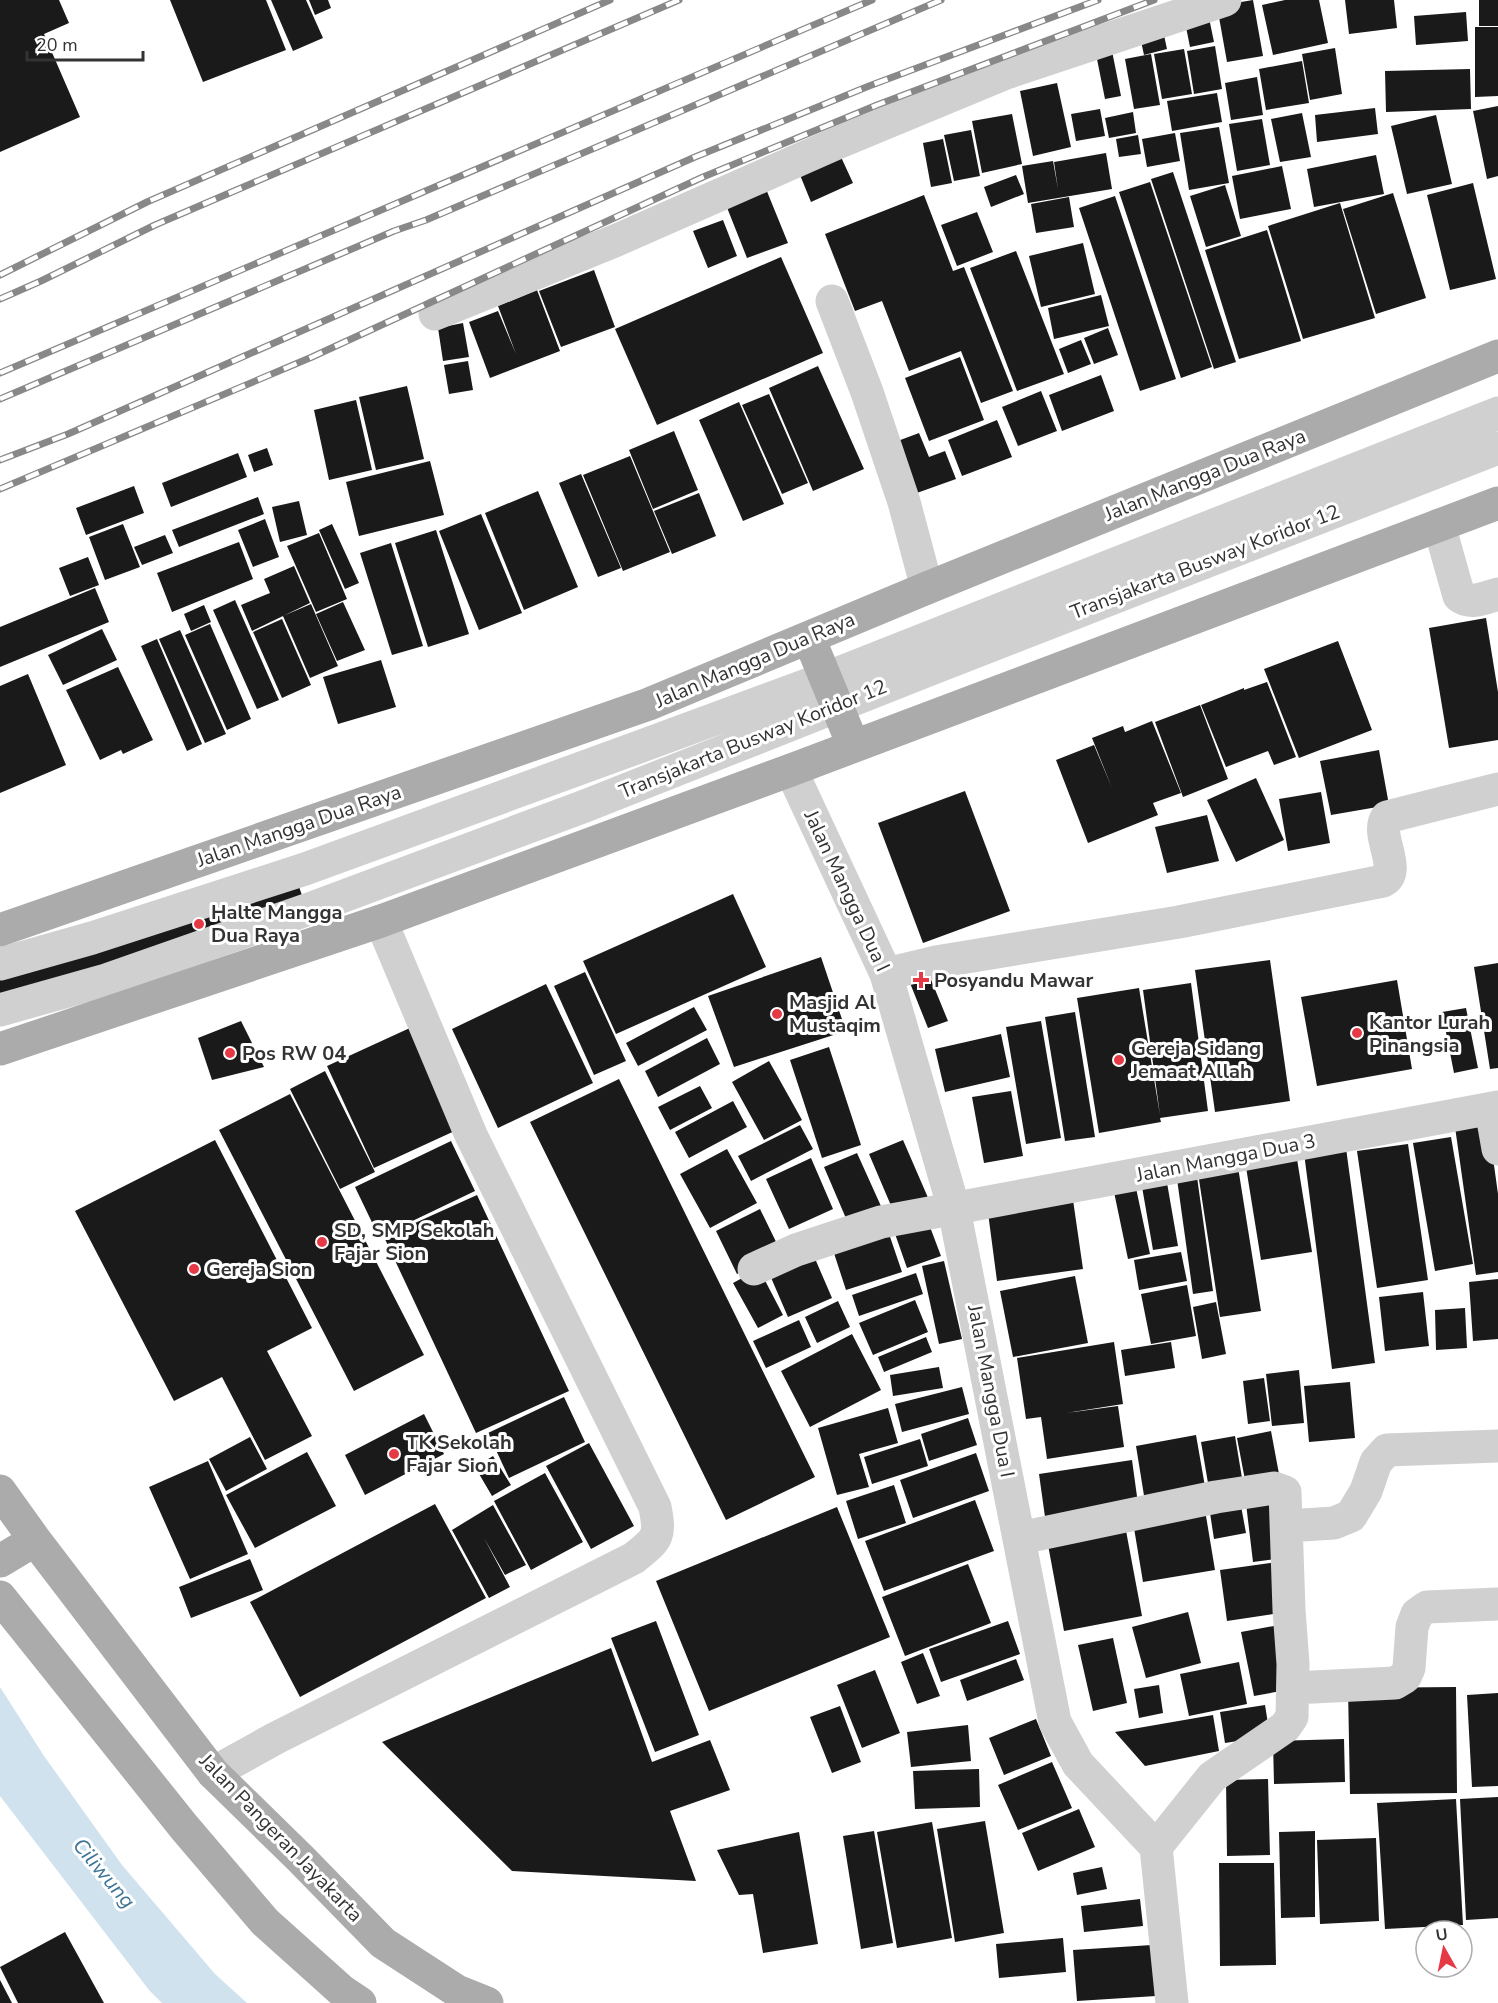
<svg xmlns="http://www.w3.org/2000/svg" width="1498" height="2003" font-family="'Nunito Sans',sans-serif">
	<rect width="100%" height="100%" fill="#fff"/>
	<path fill="#cfe2ee" d="M0,1687l44,69 78,109 93,109 32,29h-85l-13,-13 -149,-194z"/>
	<path fill="#1a1a1a" d="M0,0h59l10,23 -25,11 36,83 -80,35z
		M170,0h96l20,50 -83,32z
		M271,0h35l17,38 -30,13z
		M309,0h19l3,8 -16,7z
		M1253,0l10,56 -36,6 -10,-56z
		M1285,0h34l9,43 -55,12 -11,-50z
		M1345,0h49l3,28 -48,6z
		M1479,0h19v26h-19z
		M1466,12l2,29 -52,4 -2,-29z
		M1208,13l6,29 -24,5 -6,-30z
		M1162,26l5,23 -23,6 -5,-23z
		M1475,27h23v69l-23,1z
		M1111,46l10,50 -16,3 -10,-50z
		M1215,46l7,43 -28,5 -7,-43z
		M1335,48l7,46 -32,6 -8,-46z
		M1184,49l8,45 -30,5 -8,-45z
		M1151,54l9,51 -26,4 -9,-50z
		M1302,61l7,42 -43,7 -7,-41z
		M1470,69l1,40 -85,3 -1,-41z
		M1257,77l6,38 -32,5 -6,-37z
		M1057,83l14,64 -38,9 -13,-65z
		M1217,93l5,29 -50,9 -5,-30z
		M1498,106v70l-11,3 -14,-68z
		M1375,108l3,26 -61,8 -2,-27z
		M1100,109l5,27 -29,5 -5,-27z
		M1133,112l3,21 -27,5 -4,-20z
		M1302,113l9,44 -31,5 -9,-43z
		M1012,114l10,50 -40,9 -10,-52z
		M1436,115l16,69 -45,10 -16,-68z
		M1262,119l8,46 -33,6 -8,-47z
		M1219,127l10,56 -40,7 -9,-57z
		M971,130l9,46 -26,5 -10,-46z
		M1175,133l5,28 -33,6 -5,-28z
		M1138,135l3,19 -22,3 -3,-18z
		M943,139l9,44 -21,4 -8,-44z
		M1106,153l6,36 -84,14 -6,-37 31,-5 5,28 -4,-27z
		M1376,155l8,39 -70,13 -7,-38z
		M841,157l12,26 -42,19 -11,-27z
		M1282,166l9,43 -51,10 -8,-43z
		M1173,172l63,190 -22,7 -63,-190z
		M1016,175l8,19 -33,13 -7,-20z
		M1150,182l62,185 -31,11 -62,-186z
		M1473,183l23,96 -46,11 -23,-95z
		M1225,185l16,51 -35,11 -16,-51z
		M766,189l22,54 -41,15 -21,-53z
		M1393,193l33,105 -50,16 -33,-105z
		M924,195l29,76 11,-4 49,124 -32,12 -20,-52 -52,20 -27,-70 -27,10 -30,-77z
		M1115,196l61,183 -36,12 -61,-183z
		M1069,197l5,30 -38,6 -5,-29z
		M1340,203l35,115 -72,21 -35,-113z
		M977,212l16,40 -36,14 -16,-41z
		M723,220l14,36 -29,12 -15,-37z
		M1267,230l34,111 -62,18 -34,-109z
		M1083,243l12,51 -54,13 -12,-51z
		M1016,251l48,123 -47,17 -47,-123z
		M781,257l42,96 -166,72 -42,-96z
		M594,270l21,57 -54,20 -22,-56z
		M537,290l23,61 -70,27 -21,-56 29,-11 18,43 -18,-48z
		M1101,295l8,31 -55,13 -6,-31z
		M463,323l6,34 -26,4 -5,-33z
		M1108,328l10,27 -24,9 -10,-26z
		M1081,340l10,24 -23,9 -9,-24z
		M960,357l24,63 -55,21 -24,-63z
		M468,361l5,29 -24,4 -5,-29z
		M818,366l46,103 -51,22 -44,-103z
		M1101,375l13,36 -52,20 -13,-36z
		M407,386l17,73 -48,11 -17,-73z
		M1041,391l16,40 -39,15 -16,-39z
		M769,394l39,89 -26,11 -40,-89z
		M356,400l16,70 -43,10 -15,-70z
		M739,402l45,102 -41,17 -44,-101z
		M997,420l15,37 -50,19 -14,-36z
		M674,431l24,59 -45,19 -24,-59z
		M919,433l10,24 16,-6 11,28 -42,15 -19,-52z
		M267,448l6,17 -19,7 -6,-17z
		M238,453l9,24 -76,30 -9,-24z
		M630,456l40,96 -47,19 -40,-96z
		M430,461l14,54 -85,21 -13,-54z
		M581,474l40,94 -23,9 -39,-94z
		M134,486l10,27 -58,22 -10,-27z
		M538,491l40,96 -54,23 -39,-97z
		M699,493l17,43 -44,18 -18,-43z
		M258,497l6,17 -85,33 -7,-17z
		M299,501l8,34 -27,7 -8,-35z
		M481,514l41,99 -43,17 -40,-99z
		M265,519l14,38 -26,10 -15,-37z
		M123,524l17,43 -35,13 -16,-43z
		M332,524l27,59 -14,6 -26,-59z
		M436,530l33,104 -41,13 -33,-104z
		M319,533l28,66 -31,13 -29,-66z
		M165,535l8,18 -31,12 -8,-18z
		M239,542l14,37 -81,33 -15,-39z
		M391,543l32,103 -31,9 -32,-102z
		M88,557l11,28 -29,11 -11,-28z
		M294,566l16,37 -58,28 -11,-26 29,-12 -6,-14z
		M95,588l14,34 -109,45v-40z
		M235,600l44,100 -22,9 -44,-99z
		M343,602l22,48 -28,11 -21,-47z
		M311,604l27,62 -28,12 -27,-62z
		M204,605l7,17 -20,9 -7,-17z
		M1486,618l12,74v48l-49,8 -20,-120z
		M282,619l29,66 -29,13 -29,-66z
		M210,624l41,95 -24,11 -42,-95z
		M102,629l15,31 -54,25 -15,-30z
		M180,630l46,104 -21,9 -46,-104z
		M157,639l45,105 -15,7 -46,-105z
		M1338,641l34,89 -73,28 -35,-89z
		M381,660l15,47 -58,17 -15,-47z
		M118,667l35,73 -30,14 -2,-4 -21,10 -34,-70z
		M28,674l38,91 -66,28v-107z
		M1267,682l29,75 -22,8 -6,-14 -42,16 -25,-62 43,-17v2z
		M1200,705l28,74 -45,18 -28,-75z
		M1152,721l29,72 -28,10 5,12 -70,28 -32,-83 38,-15 18,43 -20,-50 31,-12 2,6z
		M1379,750l10,55 -58,10 -11,-54z
		M1256,778l28,62 -48,22 -29,-62z
		M965,791l45,120 -87,32 -45,-120z
		M1321,792l9,51 -42,8 -9,-52z
		M1207,815l12,46 -52,12 -12,-46z
		M295,875l11,32 -306,99v-38z
		M733,894l33,73 -150,67 -33,-73z
		M821,957l25,74 -112,36 -26,-71z
		M1270,960l20,141 -75,11 -20,-142z
		M1498,963v105l-8,1 -16,-102z
		M925,965l23,56 -20,7 -22,-55z
		M585,972l41,89 -32,14 -40,-89z
		M1397,980l15,89 -95,17 -16,-89z
		M1191,983l17,128 -48,7 1,4 -62,11 -22,-135 62,-10 21,127 -17,-125z
		M546,984l47,99 -95,45 -46,-99z
		M694,1007l13,23 -69,36 -12,-23z
		M1466,1008l12,60 -24,5 -12,-61z
		M1075,1012l20,125 -30,4 -20,-124z
		M241,1021l23,46 -52,13 -14,-42z
		M1041,1021l20,117 -35,6 -20,-117z
		M412,1027l47,102 -85,39 -47,-102z
		M1001,1034l9,43 -65,15 -10,-43z
		M707,1038l13,26 -62,33 -13,-26z
		M829,1047l32,98 -39,13 -32,-98z
		M769,1061l33,59 -38,20 -32,-58z
		M325,1071l50,101 -35,17 -50,-100z
		M619,1079l196,398 -89,43 -196,-398z
		M700,1086l12,22 -42,22 -12,-23z
		M1011,1091l12,65 -39,7 -12,-66z
		M290,1094l134,261 -70,36 -135,-261z
		M733,1101l14,26 -58,31 -14,-26z
		M1488,1122l10,72v78l-22,3 -21,-148z
		M800,1125l13,24 -62,32 -13,-25z
		M1451,1137l22,127 -38,7 -22,-128z
		M215,1140l97,188 -45,23 45,85 -47,24 -43,-83 -48,24 -99,-190z
		M903,1140l26,60 -34,15 -26,-61z
		M451,1141l24,50 -96,46 -24,-50z
		M1408,1144l20,136 -51,8 -20,-137z
		M1346,1148l29,215 -43,6 -28,-216z
		M727,1149l30,54 -47,25 -30,-54z
		M857,1153l28,62 -34,15 -27,-63z
		M811,1158l22,51 -44,20 -23,-50z
		M1297,1159l15,93 -51,8 -15,-93z
		M1238,1167l23,144 -41,6 -22,-144z
		M1166,1177l12,69 -25,4 -12,-69z
		M1197,1177l16,114 -20,3 -16,-115z
		M1136,1188l14,66 -22,5 -14,-67z
		M1072,1193l11,76 -86,12 -10,-76z
		M477,1195l92,196 -93,42 -92,-196z
		M760,1209l21,43 -44,22 -21,-43z
		M927,1219l14,37 -34,12 -13,-37z
		M886,1225l16,47 -56,18 -15,-46z
		M810,1247l22,51 -44,19 -22,-51z
		M1181,1252l6,29 -48,9 -5,-30z
		M944,1261l18,78 -23,5 -17,-78z
		M759,1269l24,46 -25,13 -25,-45z
		M916,1273l7,21 -64,22 -7,-21z
		M1075,1276l13,67 -75,14 -13,-66z
		M1498,1279v60l-25,2 -4,-59z
		M1187,1285l9,51 -45,8 -10,-50z
		M1423,1292l6,54 -44,5 -6,-54z
		M915,1300l13,32 -55,23 -14,-32z
		M838,1301l12,26 -33,16 -12,-26z
		M1216,1302l10,52 -24,5 -9,-52z
		M1465,1308l2,40 -31,2 -1,-40z
		M799,1320l12,27 -45,21 -13,-27z
		M852,1334l29,56 -71,37 -29,-56z
		M926,1337l6,15 -48,20 -6,-15z
		M1114,1342l9,62 -57,9 52,-7 6,41 -77,12 -6,-42 -15,2 -9,-61z
		M1171,1342l4,26 -50,8 -4,-26z
		M939,1367l4,21 -50,8 -3,-21z
		M1299,1370l5,53 -32,3 -6,-52z
		M1264,1378l6,43 -22,3 -5,-43z
		M1350,1382l5,56 -46,4 -5,-56z
		M962,1387l7,27 -67,18 -7,-28z
		M564,1397l21,45 -76,36 -21,-45z
		M888,1408l10,35 -39,11 10,33 -32,8 -19,-67z
		M424,1414l20,40 -79,41 -20,-40z
		M968,1418l9,27 -48,16 -8,-27z
		M1271,1431l8,43 -34,6 -8,-42z
		M1196,1435l11,63 -61,10 -10,-62z
		M1235,1436l8,48 -34,5 -8,-47z
		M250,1437l17,32 -41,22 -17,-32z
		M920,1439l8,27 -56,18 -8,-27z
		M589,1443l45,83 -43,23 -45,-83z
		M307,1452l29,54 -81,42 -29,-53z
		M976,1453l13,38 -76,27 -13,-38z
		M493,1456l18,29 -19,11 -17,-29z
		M1132,1460l7,51 -93,13 -7,-50z
		M208,1461l40,93 -58,25 -41,-92z
		M545,1473l38,69 -52,28 -37,-69z
		M894,1485l12,38 -48,16 -12,-38z
		M1276,1492l8,66 -31,4 -8,-67z
		M1239,1495l7,38 -32,6 -6,-39z
		M975,1500l19,51 -110,40 -19,-50z
		M435,1504l51,94 -186,99 -50,-95z
		M1204,1504l11,66 -72,12 -11,-66z
		M493,1505l33,60 -21,10 -21,-37 26,49 -21,11 -37,-68z
		M837,1507l53,130 -181,74 -53,-130z
		M1124,1520l18,96 -78,15 -18,-97z
		M250,1559l13,31 -72,28 -12,-31z
		M1278,1562l8,50 -59,9 -7,-51z
		M968,1564l23,59 -86,33 -23,-59z
		M1188,1612l13,51 -55,15 -14,-51z
		M656,1621l43,114 -44,17 -44,-114z
		M1008,1621l12,33 -79,28 -12,-33z
		M1274,1626l12,64 -32,6 -13,-64z
		M1113,1638l14,65 -34,8 -15,-66z
		M611,1648l41,114 58,-22 20,50 -60,21 26,70 -184,-10 -130,-129z
		M923,1653l17,43 -23,8 -16,-42z
		M1016,1659l8,21 -57,21 -7,-21z
		M1239,1662l8,42 -58,12 -9,-42z
		M875,1670l25,63 -38,15 -25,-63z
		M1159,1685l4,28 -24,5 -5,-29z
		M1456,1687l1,106 -107,1 -2,-106z
		M1498,1693v93l-26,1 -5,-92z
		M1265,1705l5,31 -45,7 -5,-31z
		M840,1706l21,56 -29,11 -22,-56z
		M1213,1715l6,36 -74,15 -30,-34z
		M1036,1719l15,37 -47,19 -15,-37z
		M968,1725l3,36 -60,6 -4,-35z
		M1344,1739l1,43 -71,2 -1,-43z
		M1052,1762l20,46 -54,22 -20,-45z
		M979,1769l1,38 -65,2 -2,-38z
		M1268,1779l2,76 -43,1 -1,-76z
		M1498,1797v121l-32,2 -6,-121z
		M1456,1799l7,126 -78,4 -8,-126z
		M1079,1809l16,38 -57,24 -16,-38z
		M985,1821l19,112 -49,9 -18,-113z
		M932,1822l20,116 -55,10 -20,-116z
		M874,1831l19,112 -32,6 -18,-113z
		M1315,1831v86l-34,1 -2,-86z
		M799,1832l19,112 -55,9 -10,-59 -14,1 -22,-45z
		M1376,1838l3,83 -59,3 -3,-84z
		M1219,1863h55l2,102 -56,1z
		M1102,1867l5,22 -30,6 -4,-22z
		M1140,1899l3,27 -59,6 -3,-26z
		M65,1932l39,71h-86l-18,-36z
		M1063,1938l3,34 -67,6 -3,-34z
		M1152,1945l4,51 -79,5 -4,-51z
		M0,1980l12,23h-12z"/>
	<g fill="none" stroke-linecap="round" stroke-linejoin="round">
		<path stroke="#d0d0d0" stroke-width="33" d="M832,301l35,91 37,110 23,86
			M435,314l182,-74 218,-96 171,-71 219,-73
			M1439,525l20,71c11,9 26,2 39,-2
			M791,770l95,204 68,235 101,513 23,42 78,83 16,156
			M0,964l92,-26 213,-69 342,-125 179,-66 672,-265
			M886,974l50,-12 243,-40 204,-41c20,-11 -9,-47 4,-64l111,-28
			M0,1010l103,-29 206,-72 276,-103 341,-135 572,-223
			M1491,1109l7,40
			M754,1269l42,-19 85,-28 617,-115
			M1287,1526l47,-3 17,-7 15,-25 10,-29 11,-12 111,-4
			M1020,1538l196,-41 58,-9 11,4 4,118 4,54 -1,53 -7,10 -73,50 -56,70
			M1293,1688l102,-5 10,-6 4,-9 3,-41 5,-13 10,-7 71,-3
			M213,1773l63,-35 358,-180c23,-19 27,-20 21,-51l-184,-372 -90,-214"/>
		<path stroke="#ababab" stroke-width="33" d="M809,638l44,107
			M0,930l649,-226 278,-116 571,-232
			M0,1049l381,-128 410,-151 707,-267
			M0,1491l35,49 178,233 87,85 83,85 74,48 30,12
			M0,1561l35,-21
			M0,1597l184,230 81,95 77,69 18,12"/>
		<defs>
			<path id="rail" d="M0,275l147,-73 463,-202
				M0,299l41,-18 114,-56 524,-225
				M0,373l872,-373
				M0,399l394,-168 32,-11 515,-220
				M0,460l68,-26 627,-277 174,-71 229,-86
				M0,489l312,-132 391,-180 174,-72 277,-105"/>
		</defs>
		<use href="#rail" stroke="#888" stroke-width="7"/>
		<use href="#rail" stroke="#fff" stroke-width="4.5" stroke-dasharray="14" stroke-linecap="butt"/>
	</g>
	<g fill="#e63946" stroke="#fff" stroke-width="2">
		<circle cx="199" cy="924" r="6"/>
		<path d="M918 971h6v6h6v6h-6v6h-6v-6h-6v-6h6z"/>
		<circle cx="777" cy="1014" r="6"/>
		<circle cx="1357" cy="1033" r="6"/>
		<circle cx="230" cy="1053" r="6"/>
		<circle cx="1119" cy="1060" r="6"/>
		<circle cx="322" cy="1242" r="6"/>
		<circle cx="194" cy="1269" r="6"/>
		<circle cx="394" cy="1454" r="6"/>
	</g>
	<g text-anchor="middle" dominant-baseline="central" stroke-width="6" stroke-linejoin="round" paint-order="stroke">
		<g font-size="20" fill="#333" stroke="#fff">
			<text transform="translate(1205 475) rotate(-22)">Jalan Mangga Dua Raya</text>
			<text transform="translate(1205 562) rotate(-21)">Transjakarta Busway Koridor 12</text>
			<text transform="translate(755 660) rotate(-23)">Jalan Mangga Dua Raya</text>
			<text transform="translate(753 739) rotate(-22)">Transjakarta Busway Koridor 12</text>
			<text transform="translate(299 826) rotate(-19)">Jalan Mangga Dua Raya</text>
			<text transform="translate(847 891) rotate(65)">Jalan Mangga Dua I</text>
			<text transform="translate(1226 1158) rotate(-11)">Jalan Mangga Dua 3</text>
			<text transform="translate(991 1391) rotate(79)">Jalan Mangga Dua I</text>
			<text transform="translate(281 1838) rotate(46)">Jalan Pangeran Jayakarta</text>
		</g>
		<g font-size="20" font-weight="bold" fill="#333" stroke="#fff" text-anchor="start">
			<text x="211" y="912">Halte Mangga<tspan x="211" dy="23">Dua Raya</tspan></text>
			<text x="934" y="980">Posyandu Mawar</text>
			<text x="789" y="1002">Masjid Al<tspan x="789" dy="23">Mustaqim</tspan></text>
			<text x="1369" y="1022">Kantor Lurah<tspan x="1369" dy="23">Pinangsia</tspan></text>
			<text x="1131" y="1048">Gereja Sidang<tspan x="1131" dy="23">Jemaat Allah</tspan></text>
			<text x="242" y="1053">Pos RW 04</text>
			<text x="334" y="1230">SD, SMP Sekolah<tspan x="334" dy="23">Fajar Sion</tspan></text>
			<text x="206" y="1269">Gereja Sion</text>
			<text x="406" y="1442">TK Sekolah<tspan x="406" dy="23">Fajar Sion</tspan></text>
		</g>
		<g font-size="21" font-style="italic" fill="#3f7597" stroke="#fff">
			<text transform="translate(104 1873) rotate(50)">Ciliwung</text>
		</g>
	</g>
	<g transform="translate(1444 1949) rotate(351)"><circle r="28" fill="#ffffff" stroke="#adadad" stroke-width="1.5"/>
	<path d="M0-4.5L10 22L0 15L-10 22Z" fill="#e63946"/>
	<text y="-9" font-size="16" font-weight="bold" text-anchor="middle" fill="#333333">U</text>
	</g>
	<path d="M27 51v9h116v-9" fill="none" stroke="#333333" stroke-width="3"/>
	<text x="36" y="51" font-size="18" fill="#333333" stroke="#ffffff" stroke-width="4.5" paint-order="stroke">20 m</text>
</svg>
